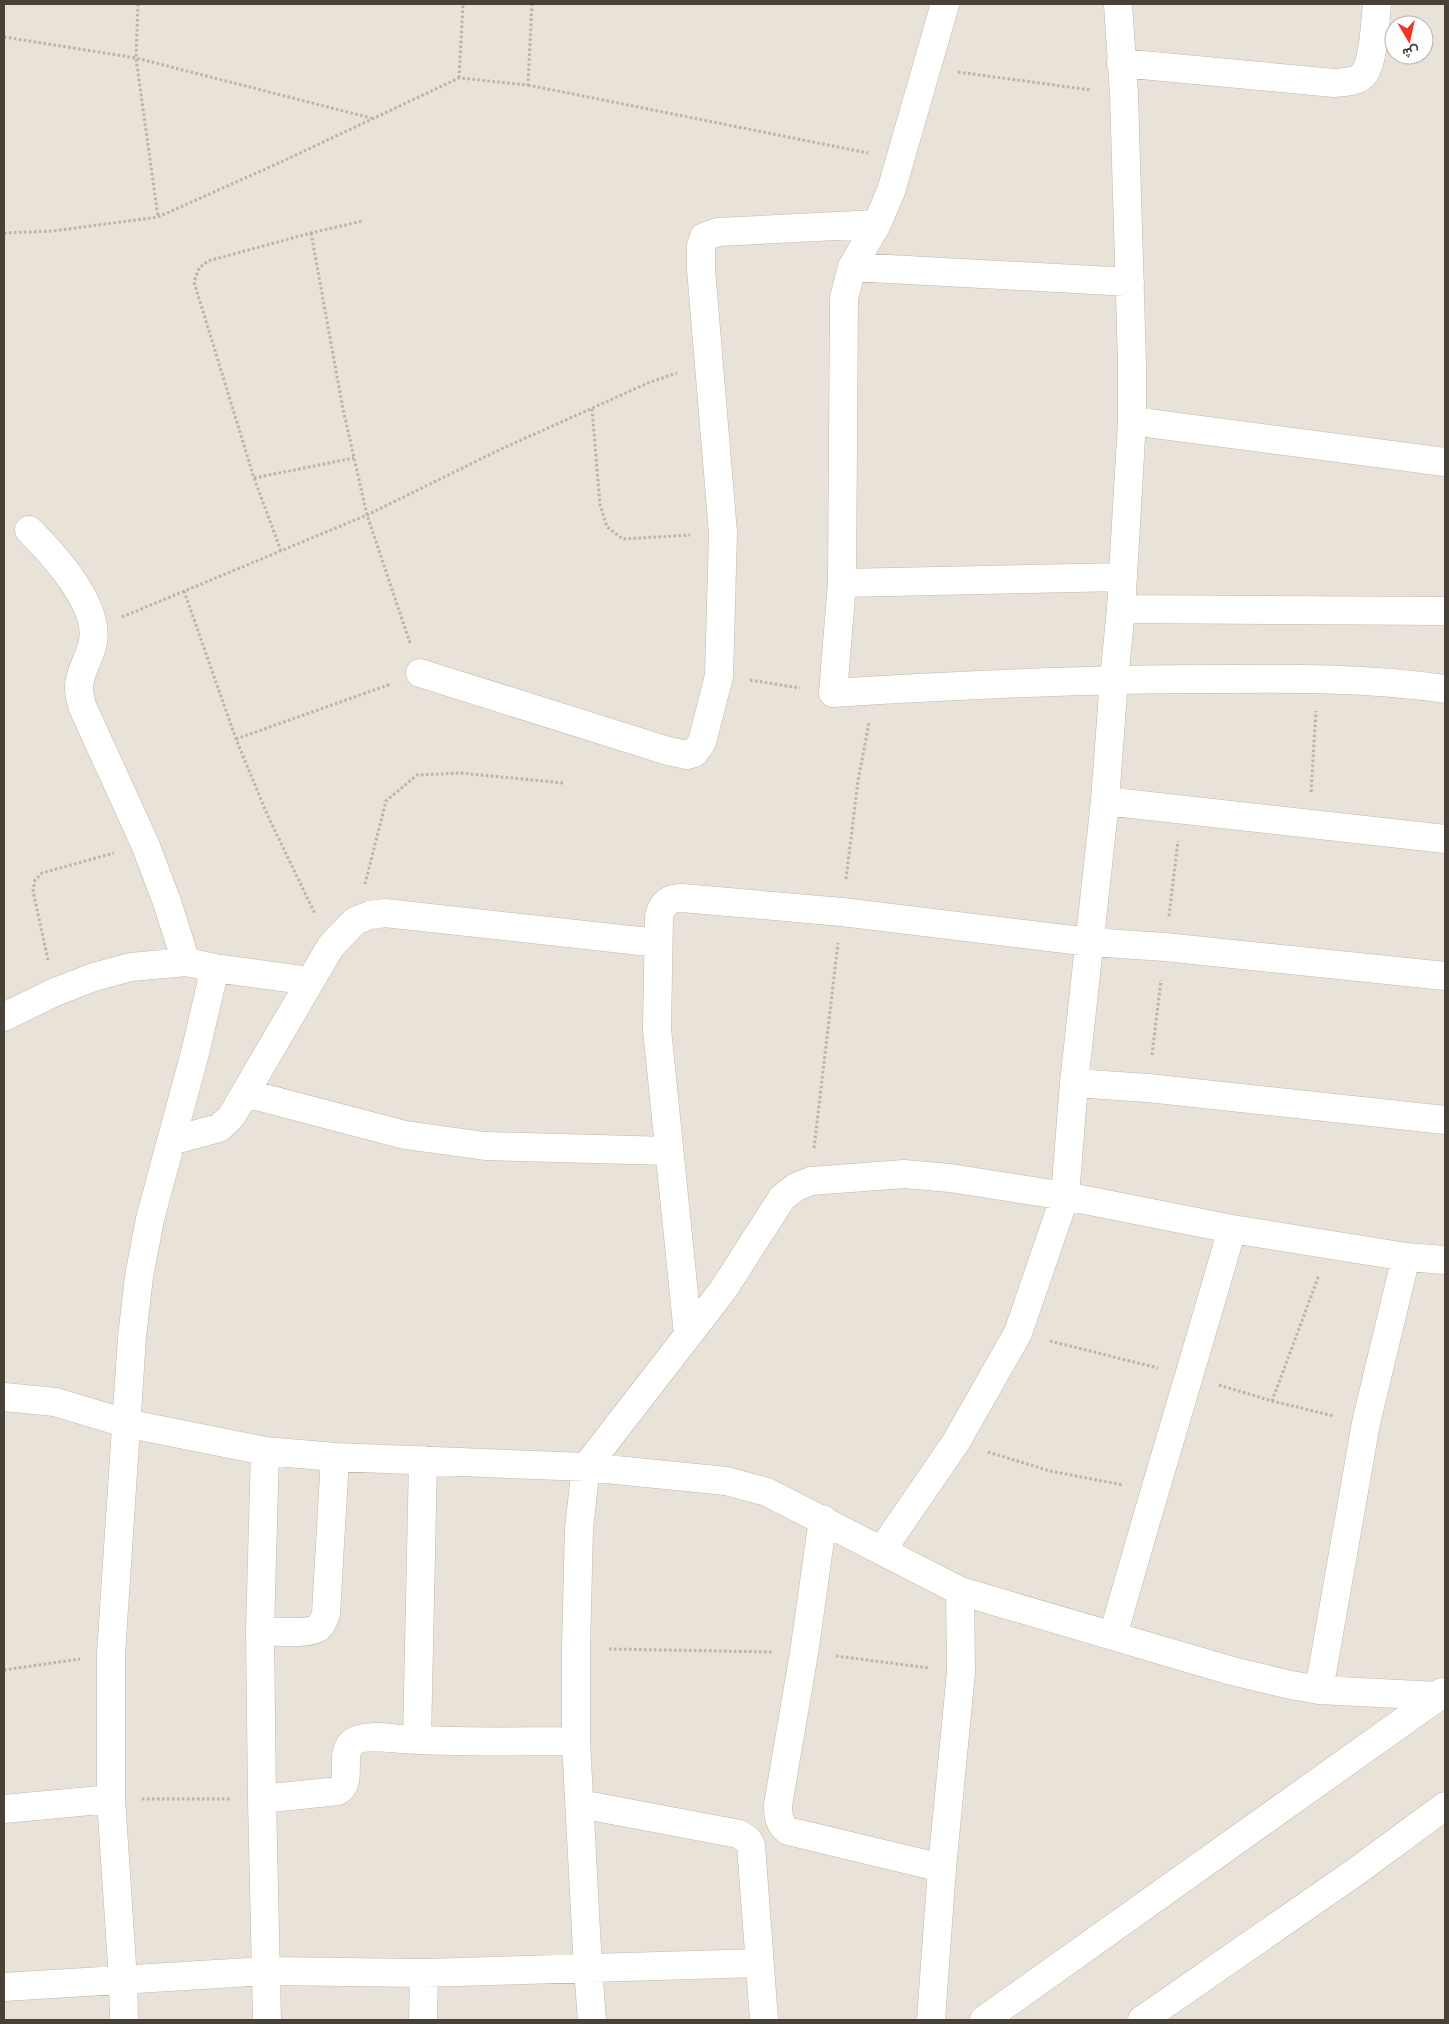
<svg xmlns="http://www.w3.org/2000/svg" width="1449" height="2024" font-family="Commissioner,Vazirmatn,sans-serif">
	<rect width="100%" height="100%" fill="#f4f0ea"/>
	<path fill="#e8e2d8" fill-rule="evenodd" d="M4,4h1441v2016h-1441zM1394,25h30v30h-30z"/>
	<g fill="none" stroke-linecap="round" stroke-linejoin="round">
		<defs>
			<path id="street" d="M945,4l-54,187 -14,33 -25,43 -8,31 -2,285 -9,110c127,-8 255,-14 382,-14 77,-1 154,-1 230,10
				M1121,63l213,20c10,-1 24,-1 30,-9 10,-13 11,-53 13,-70
				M852,267l278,15
				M1132,421l313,41
				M29,530c25,25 74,78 63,116 -8,27 -19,33 -9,62l62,136 22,58 19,60
				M842,583l281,-6
				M1121,609l324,2
				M420,673l248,78 19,4 7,-2 8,-11 17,-66 4,-143 -22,-264v-23l3,-9 14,-5 159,-8
				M1105,801l340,38
				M4,1017l51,-25 39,-15 37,-10 55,-5 29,6 95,13
				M1074,1083l74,5 297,32
				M245,1093l160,42 80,11 184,5
				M171,1141l48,-13 12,-11 100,-171 24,-25 15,-6 15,-2 273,30
				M688,1334l-31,-305 2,-113c4,-13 9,-18 23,-18l160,14 248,30 75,5 280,29
				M4,1397l51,5 70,21 140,28 70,6 251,10 140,14 41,11 193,99 272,80 59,14 28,5 120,6
				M265,1451l-5,180 2,168 5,221
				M823,1519l-19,134 -26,152c0,11 1,19 10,26l154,37
				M882,1550l74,-108 62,-109 47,-137 9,-113 31,-282 9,-122 7,-70 11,-188v-58l-8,-269 -6,-90
				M260,1631c14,0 47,4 58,-3 4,-3 6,-9 8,-14l9,-157
				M1113,1636c38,-136 80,-271 119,-407
				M1319,1690l47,-267 40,-166
				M417,1740l6,-280
				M262,1799l76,-8c16,-10 0,-37 15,-49 10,-8 35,-4 48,-3 58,4 117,2 175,2
				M580,1804l159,30 9,6 3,5 13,175
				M4,1809l107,-10
				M4,1987l262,-16 158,2 335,-10
				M124,2020l-1,-40 -12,-181v-145l21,-317 7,-60 11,-58 45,-166 20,-85
				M423,2020l1,-47
				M592,2020l-4,-51 -12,-228v-93l3,-120 7,-61 137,-177 59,-92 14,-11 15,-6 93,-7 46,4 115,18 167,33 174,28 39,3
				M931,2020l11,-152 19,-196 -1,-81
				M984,2020l455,-324 3,-4
				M1142,2020l212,-147 91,-67"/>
		</defs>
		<use href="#street" stroke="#c0b8ad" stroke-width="29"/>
		<path stroke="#c1b29e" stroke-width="3" stroke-dasharray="2.5 2.5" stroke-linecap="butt" d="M138,4l-2,54 22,159
			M4,37l132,21 235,60
			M958,72l133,18
			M459,78l4,-74
			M528,85l340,68
			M4,233l49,-2 105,-14 123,-55 178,-84 69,7 4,-81
			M311,233l32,176 24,106 43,128
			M592,409l8,96 7,22 16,12 67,-4
			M254,478l100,-20
			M281,551l-27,-73 -60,-196 5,-14 9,-7 103,-28 51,-12
			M184,591l52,148 31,75 48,100
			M122,617l245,-102 132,-65 149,-67 29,-10
			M750,680l50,8
			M236,739l155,-55
			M1311,792l5,-81
			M846,879l12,-98 11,-58
			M365,884l21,-83 31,-26 44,-2 102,10
			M1169,916l9,-75
			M48,960l-15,-69 2,-11 7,-7 72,-20
			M1152,1055l9,-75
			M814,1148l24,-205
			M1050,1341l108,27
			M1219,1385l53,16 62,15
			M1272,1401l47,-126
			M988,1452l62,19 73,14
			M609,1649l164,3
			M836,1656l93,12
			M4,1670l76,-11
			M142,1799h89"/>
		<use href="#street" stroke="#fff" stroke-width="28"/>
	</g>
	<rect width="1449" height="2024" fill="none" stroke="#484138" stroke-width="10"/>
	<g transform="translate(1409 40) rotate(171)"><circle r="24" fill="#ffffff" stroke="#b6b3af"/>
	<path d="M0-4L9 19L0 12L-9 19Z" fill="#f13524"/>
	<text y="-8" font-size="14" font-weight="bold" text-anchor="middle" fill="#484138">ش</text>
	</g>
</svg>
